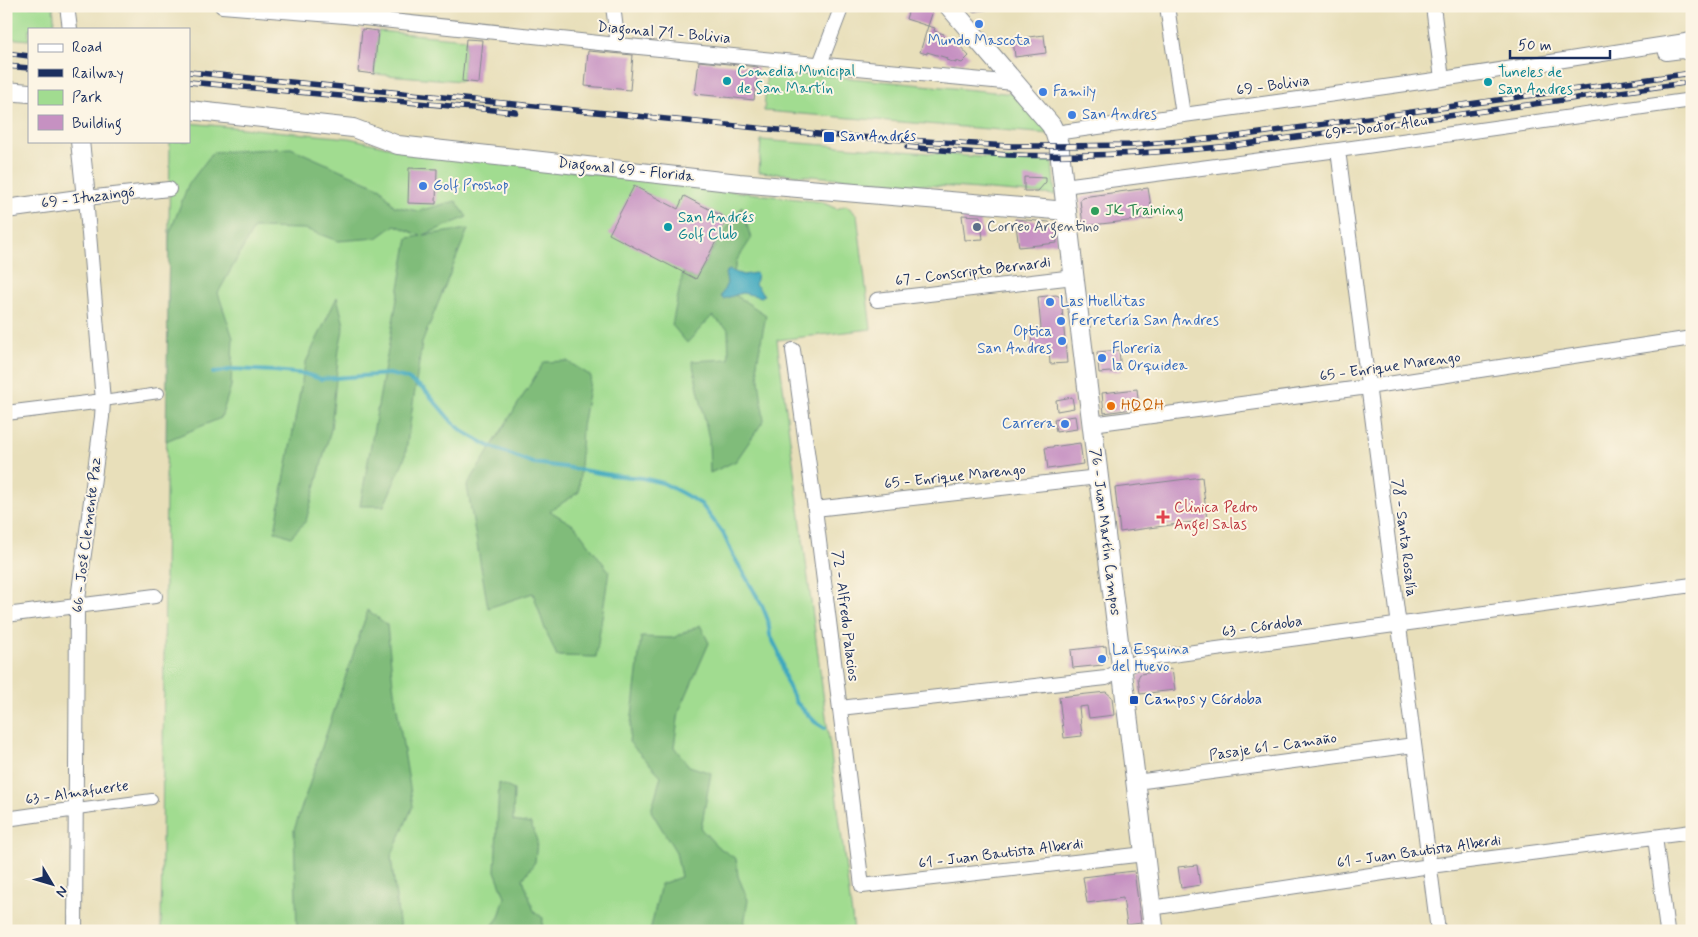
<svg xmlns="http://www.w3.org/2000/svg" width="1698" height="937" font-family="Mynerve,sans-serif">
	<rect width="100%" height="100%" fill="#fcf5e5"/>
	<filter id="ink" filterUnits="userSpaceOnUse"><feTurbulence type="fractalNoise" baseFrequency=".02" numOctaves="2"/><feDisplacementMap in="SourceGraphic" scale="10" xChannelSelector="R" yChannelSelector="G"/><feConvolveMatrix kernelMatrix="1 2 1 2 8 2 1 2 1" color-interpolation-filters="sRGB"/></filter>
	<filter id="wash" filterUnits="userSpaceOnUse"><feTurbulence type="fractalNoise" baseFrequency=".0096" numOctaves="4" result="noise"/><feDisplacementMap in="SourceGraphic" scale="20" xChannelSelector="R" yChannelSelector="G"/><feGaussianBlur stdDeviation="1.12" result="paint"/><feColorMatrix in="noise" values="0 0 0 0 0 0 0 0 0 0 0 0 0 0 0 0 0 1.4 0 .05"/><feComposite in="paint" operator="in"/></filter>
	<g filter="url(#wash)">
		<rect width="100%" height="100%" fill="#e8dfba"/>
		<path fill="#a1dc90" stroke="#5e8677" d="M6,6h47l2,23h-26v11l-23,-2z
			M378,31l88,8 -4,42 -88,-7z
			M767,70l248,24 35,40 -286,-23z
			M189,123l160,15 48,11 424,53 16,7 9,-4 11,10 14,114 -94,11 77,591h-693l9,-790h19z
			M761,140l232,18 59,3 3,34 -296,-23z"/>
		<path fill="#80bc7a" stroke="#4e766c" d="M291,148l90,40 13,18 24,5 38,-10 11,16 -43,18 44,-6 -46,114 -17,114 -21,49h-24l48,-268 13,-2 -26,-11 -18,13 -39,3 -33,-12 -51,-1 -36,65 15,45 -2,48 -10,32 -55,23 3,-206 19,-50 25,-33z
			M742,206l9,33 -14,21 -8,31 37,24 -9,48 7,57 -28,41 -26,12 -1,-34 -17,-78 37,-2 -1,-30 -16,-13 -25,27 -15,-18 11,-53 13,7 13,-24z
			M337,297l7,28 -5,24 -8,80 -25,92 -15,16 -16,-6 30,-167z
			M567,361l24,15 -9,51 -3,65 -29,19 25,15 34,45 -13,86 -39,-1 -12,-27 -12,-36 -45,15 -21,-122 77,-124z
			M368,610l19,15 6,59 20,122 -22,51 9,74h-103l-3,-101z
			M700,625l9,18 -30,69 -5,35 15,19 22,7 -10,56 16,17 19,13 2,17 10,24 -5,31h-93l11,-47 20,-7 -5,-25 -25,-41 10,-35 -32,-34 12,-105 32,1z
			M499,783l15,7 -1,31 18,3 6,17 -2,21 -12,17 11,32 9,7 -1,13h-54l11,-14 6,-20 -10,-26z"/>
		<path fill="#3ea8be" stroke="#2c6c8e" d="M729,270l14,5 12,-2 2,1 -2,10 9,11 -2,2 -20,-4 -19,6 -2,-3 6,-13 -2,-10z"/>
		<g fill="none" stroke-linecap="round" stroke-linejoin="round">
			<path stroke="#3ea8be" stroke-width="4" d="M213,373l21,-4 40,2 31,3 16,5 68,-5 17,4 18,11 28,33 12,10 23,13 46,18 31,4 47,8 31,3 21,5 19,10 19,11 22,29 10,22 29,50 6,15 2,15 9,18 7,28 10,21 19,20 10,6"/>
		</g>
		<g id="blocks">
			<path fill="#c691c2" d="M910,6h15l7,8 -4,12 -22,-7z
				M971,6h31l1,1 -31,5z
				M928,26l7,2 -1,3 10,3 -2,5 17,6 10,11 -7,7 -6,-2v2l-10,-3 1,-2 -20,-6v2l-7,-2z
				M362,29l16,2 -4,43 -16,-2z
				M1044,35l2,18 -31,4 -2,-18z
				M466,39l16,1 -4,43 -16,-2z
				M588,51l45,4 -3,35 -45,-4z
				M699,61l59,6 -4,33 -59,-6z
				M409,168l28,1 -1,35 -28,-1z
				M1024,177l22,1v4l-8,9h-14z
				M634,186l44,23 6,-13 44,23 -32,60 -87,-45z
				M1148,188l5,30 -70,8 -3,-26 2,-3z
				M962,215l18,1 3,23 -18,1z
				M1015,219l34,3 6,5 2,16 -38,4z
				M1056,295l5,2 6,66 -17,1 -1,-17 -17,1 -1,-18 10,-2 -3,-31z
				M1119,350l2,21 -22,2 -2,-21z
				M1137,389l2,19 -35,5 -2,-20z
				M1072,397l2,11 -17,3 -1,-11z
				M1075,416l2,13 -21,3 -2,-13z
				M1080,443l3,21 -35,5 -3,-21z
				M1202,477l5,43 -87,12 -5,-44z
				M1106,646l1,11 -4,8 -30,3 -2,-18z
				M1172,669l3,21 -35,4 -2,-16 2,-4z
				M1106,692l6,5 2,18 -25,3 -2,-12 -8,1 3,29 -18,2 -5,-41z
				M1197,865l3,20 -19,3 -3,-21z
				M1134,871l7,52 -14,2 -4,-27 -36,5 -4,-26z"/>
		</g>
	</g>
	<g filter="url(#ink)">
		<use href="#blocks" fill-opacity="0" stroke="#82878c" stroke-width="1"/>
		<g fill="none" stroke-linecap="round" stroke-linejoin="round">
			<defs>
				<path id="pedestrian" d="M103,401l56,-8
					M77,809l75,-10"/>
				<path id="minor" d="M67,6l3,23
					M222,6l123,10 273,29 396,38
					M613,6l5,39
					M1167,6l16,109
					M1433,6l9,73
					M1666,53l16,-2 10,3
					M820,64l22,-58
					M1055,133l387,-54 250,-39
					M1338,150l100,781
					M1064,186l274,-36 354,-50
					M877,300l197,-23
					M793,350l22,159 47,377 283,-32
					M6,413l97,-12
					M1092,424l276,-37 324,-49
					M815,509l283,-32
					M6,615l149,-19
					M840,708l266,-30 36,-19 550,-74
					M1136,782l278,-37
					M6,819l71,-10
					M1655,837l12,94
					M1151,908l279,-42 262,-34
					M75,931l2,-324 25,-190 1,-16 -17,-203 83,-9"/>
				<path id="tertiary" d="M6,91l23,2
					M189,110l164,18 45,17 341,38 328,28
					M6,209l80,-11 -6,-57"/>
				<path id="secondary" d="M949,6l102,119 4,8 4,13 15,131 80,654"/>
			</defs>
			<use href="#pedestrian" stroke="#82878c" stroke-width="12"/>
			<use href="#minor" stroke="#82878c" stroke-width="16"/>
			<use href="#tertiary" stroke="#82878c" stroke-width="20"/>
			<use href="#secondary" stroke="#82878c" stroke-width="21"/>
			<use href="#pedestrian" stroke="#fff" stroke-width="10"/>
			<use href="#minor" stroke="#fff" stroke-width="14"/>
			<use href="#tertiary" stroke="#fff" stroke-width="18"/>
			<use href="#secondary" stroke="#fff" stroke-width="19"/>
			<defs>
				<path id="rail" d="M6,53l23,3
					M6,66l23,2
					M189,72l650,64 170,10h50l73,-1 99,-8 461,-64
					M189,82l327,30
					M907,147c34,3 68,6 103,8 73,2 148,-2 221,-9l461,-64"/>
			</defs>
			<use href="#rail" stroke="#1b2f5e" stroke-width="5.5"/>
			<use href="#rail" stroke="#fcf5e5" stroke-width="4" stroke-dasharray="11" stroke-linecap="butt"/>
		</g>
	</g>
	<g fill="#3f7fe0" stroke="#fcf5e5" stroke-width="2">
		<circle cx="979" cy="24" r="5"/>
		<circle cx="1043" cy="92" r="5"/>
		<circle cx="1072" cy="115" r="5"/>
		<circle cx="423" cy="186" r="5"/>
		<circle cx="1050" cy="302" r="5"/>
		<circle cx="1061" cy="321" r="5"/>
		<circle cx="1062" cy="341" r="5"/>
		<circle cx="1102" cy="358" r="5"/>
		<circle cx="1065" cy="424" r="5"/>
		<circle cx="1102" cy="659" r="5"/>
	</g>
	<g fill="#0f9aa8" stroke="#fcf5e5" stroke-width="2">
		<circle cx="727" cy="81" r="5"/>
		<circle cx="1488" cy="82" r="5"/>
		<circle cx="668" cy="227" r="5"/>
	</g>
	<g fill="#1a4fb4" stroke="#fcf5e5" stroke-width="2">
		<rect x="823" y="131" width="12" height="12" rx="2.5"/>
		<rect x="1129" y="695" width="10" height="10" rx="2.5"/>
	</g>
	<circle fill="#2e9e5b" stroke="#fcf5e5" stroke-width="2" cx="1095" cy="211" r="5"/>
	<circle fill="#5c6f8a" stroke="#fcf5e5" stroke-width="2" cx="977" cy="227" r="5"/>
	<circle fill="#e8710a" stroke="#fcf5e5" stroke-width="2" cx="1111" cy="406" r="5"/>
	<path fill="#e0444e" stroke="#fcf5e5" stroke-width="2" d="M1160.5 509.5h5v5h5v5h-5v5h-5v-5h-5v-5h5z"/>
	<g text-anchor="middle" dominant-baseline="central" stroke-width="4" stroke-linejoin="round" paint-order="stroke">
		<g font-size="15" fill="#1b2f5e" stroke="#fcf5e5">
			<text transform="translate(664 33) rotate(5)">Diagonal 71 - Bolivia</text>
			<text transform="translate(1273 86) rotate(-8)">69 - Bolivia</text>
			<text transform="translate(1376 128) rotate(-8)">69 - Doctor Aleu</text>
			<text transform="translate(626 170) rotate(6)">Diagonal 69 - Florida</text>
			<text transform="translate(88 198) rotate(-7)">69 - Ituzaingó</text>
			<text transform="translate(973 272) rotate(-7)">67 - Conscripto Bernardi</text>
			<text transform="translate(1390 367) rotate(-8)">65 - Enrique Marengo</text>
			<text transform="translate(955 477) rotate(-6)">65 - Enrique Marengo</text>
			<text transform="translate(1105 532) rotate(83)">76 - Juan Martín Campos</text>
			<text transform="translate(87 535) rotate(-83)">66 - José Clemente Paz</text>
			<text transform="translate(1404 538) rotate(83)">78 - Santa Rosalía</text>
			<text transform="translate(845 616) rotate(83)">72 - Alfredo Palacios</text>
			<text transform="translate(1262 627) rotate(-8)">63 - Córdoba</text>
			<text transform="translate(1273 747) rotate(-8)">Pasaje 61 - Camaño</text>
			<text transform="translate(77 793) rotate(-8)">63 - Almafuerte</text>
			<text transform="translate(1419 852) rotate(-8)">61 - Juan Bautista Alberdi</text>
			<text transform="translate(1001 854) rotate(-7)">61 - Juan Bautista Alberdi</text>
		</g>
		<g font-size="15" fill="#366cbe" stroke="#fcf5e5" text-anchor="start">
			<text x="979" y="41" text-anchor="middle">Mundo Mascota</text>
			<text x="1053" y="92">Family</text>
			<text x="1082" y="115">San Andres</text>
			<text x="433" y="186">Golf Proshop</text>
			<text x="1060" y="302">Las Huellitas</text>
			<text x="1071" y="321">Ferretería San Andres</text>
			<text x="1052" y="332" text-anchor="end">Optica<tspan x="1052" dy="17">San Andres</tspan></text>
			<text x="1112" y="349">Floreria<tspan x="1112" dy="17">la Orquidea</tspan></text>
			<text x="1055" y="424" text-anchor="end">Carrera</text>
			<text x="1112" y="650">La Esquina<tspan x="1112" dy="17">del Huevo</tspan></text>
		</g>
		<g font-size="15" fill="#0d838f" stroke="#fcf5e5" text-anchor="start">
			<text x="737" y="72">Comedia Municipal<tspan x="737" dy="17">de San Martín</tspan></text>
			<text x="1498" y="73">Tuneles de<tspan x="1498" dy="17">San Andres</tspan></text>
			<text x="678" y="218">San Andrés<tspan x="678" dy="17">Golf Club</tspan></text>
		</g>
		<g font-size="15" fill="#164399" stroke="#fcf5e5" text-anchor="start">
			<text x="840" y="137">San Andrés</text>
			<text x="1144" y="700">Campos y Córdoba</text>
		</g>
		<g font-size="15" fill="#27864d" stroke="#fcf5e5" text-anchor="start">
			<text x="1105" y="211">JK Training</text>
		</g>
		<g font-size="15" fill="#4e5e75" stroke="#fcf5e5" text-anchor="start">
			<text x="987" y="227">Correo Argentino</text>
		</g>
		<g font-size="15" fill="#c56008" stroke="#fcf5e5" text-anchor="start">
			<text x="1121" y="406">HQQH</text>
		</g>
		<g font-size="15" fill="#be3a42" stroke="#fcf5e5" text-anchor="start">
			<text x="1174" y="508">Clinica Pedro<tspan x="1174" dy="17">Angel Salas</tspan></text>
		</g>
	</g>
	<rect width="1698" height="937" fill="none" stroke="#fcf5e5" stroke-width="25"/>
	<rect x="28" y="28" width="162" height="115" fill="#fcf5e5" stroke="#a2a6af"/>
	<rect x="38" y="44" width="25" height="8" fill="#ffffff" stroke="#a2a6af"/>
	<text x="72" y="52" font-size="15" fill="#1b2f5e">Road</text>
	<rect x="38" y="69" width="25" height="8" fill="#1b2f5e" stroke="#a2a6af"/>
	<text x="72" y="78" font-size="15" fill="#1b2f5e">Railway</text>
	<rect x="38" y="90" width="25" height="15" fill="#a1dc90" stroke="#a2a6af"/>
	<text x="72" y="102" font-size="15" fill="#1b2f5e">Park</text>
	<rect x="38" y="115" width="25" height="15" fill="#c691c2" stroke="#a2a6af"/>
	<text x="72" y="128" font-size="15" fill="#1b2f5e">Building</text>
	<g transform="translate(52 884) rotate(128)" stroke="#fcf5e5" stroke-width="4" paint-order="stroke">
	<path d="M0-4L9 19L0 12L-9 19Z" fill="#1b2f5e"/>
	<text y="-8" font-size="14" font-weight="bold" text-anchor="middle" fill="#1b2f5e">N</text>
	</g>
	<path d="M1510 50v8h100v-8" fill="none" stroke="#1b2f5e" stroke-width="2.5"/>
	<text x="1518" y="50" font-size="15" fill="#1b2f5e" stroke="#fcf5e5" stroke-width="4" paint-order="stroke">50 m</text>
</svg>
